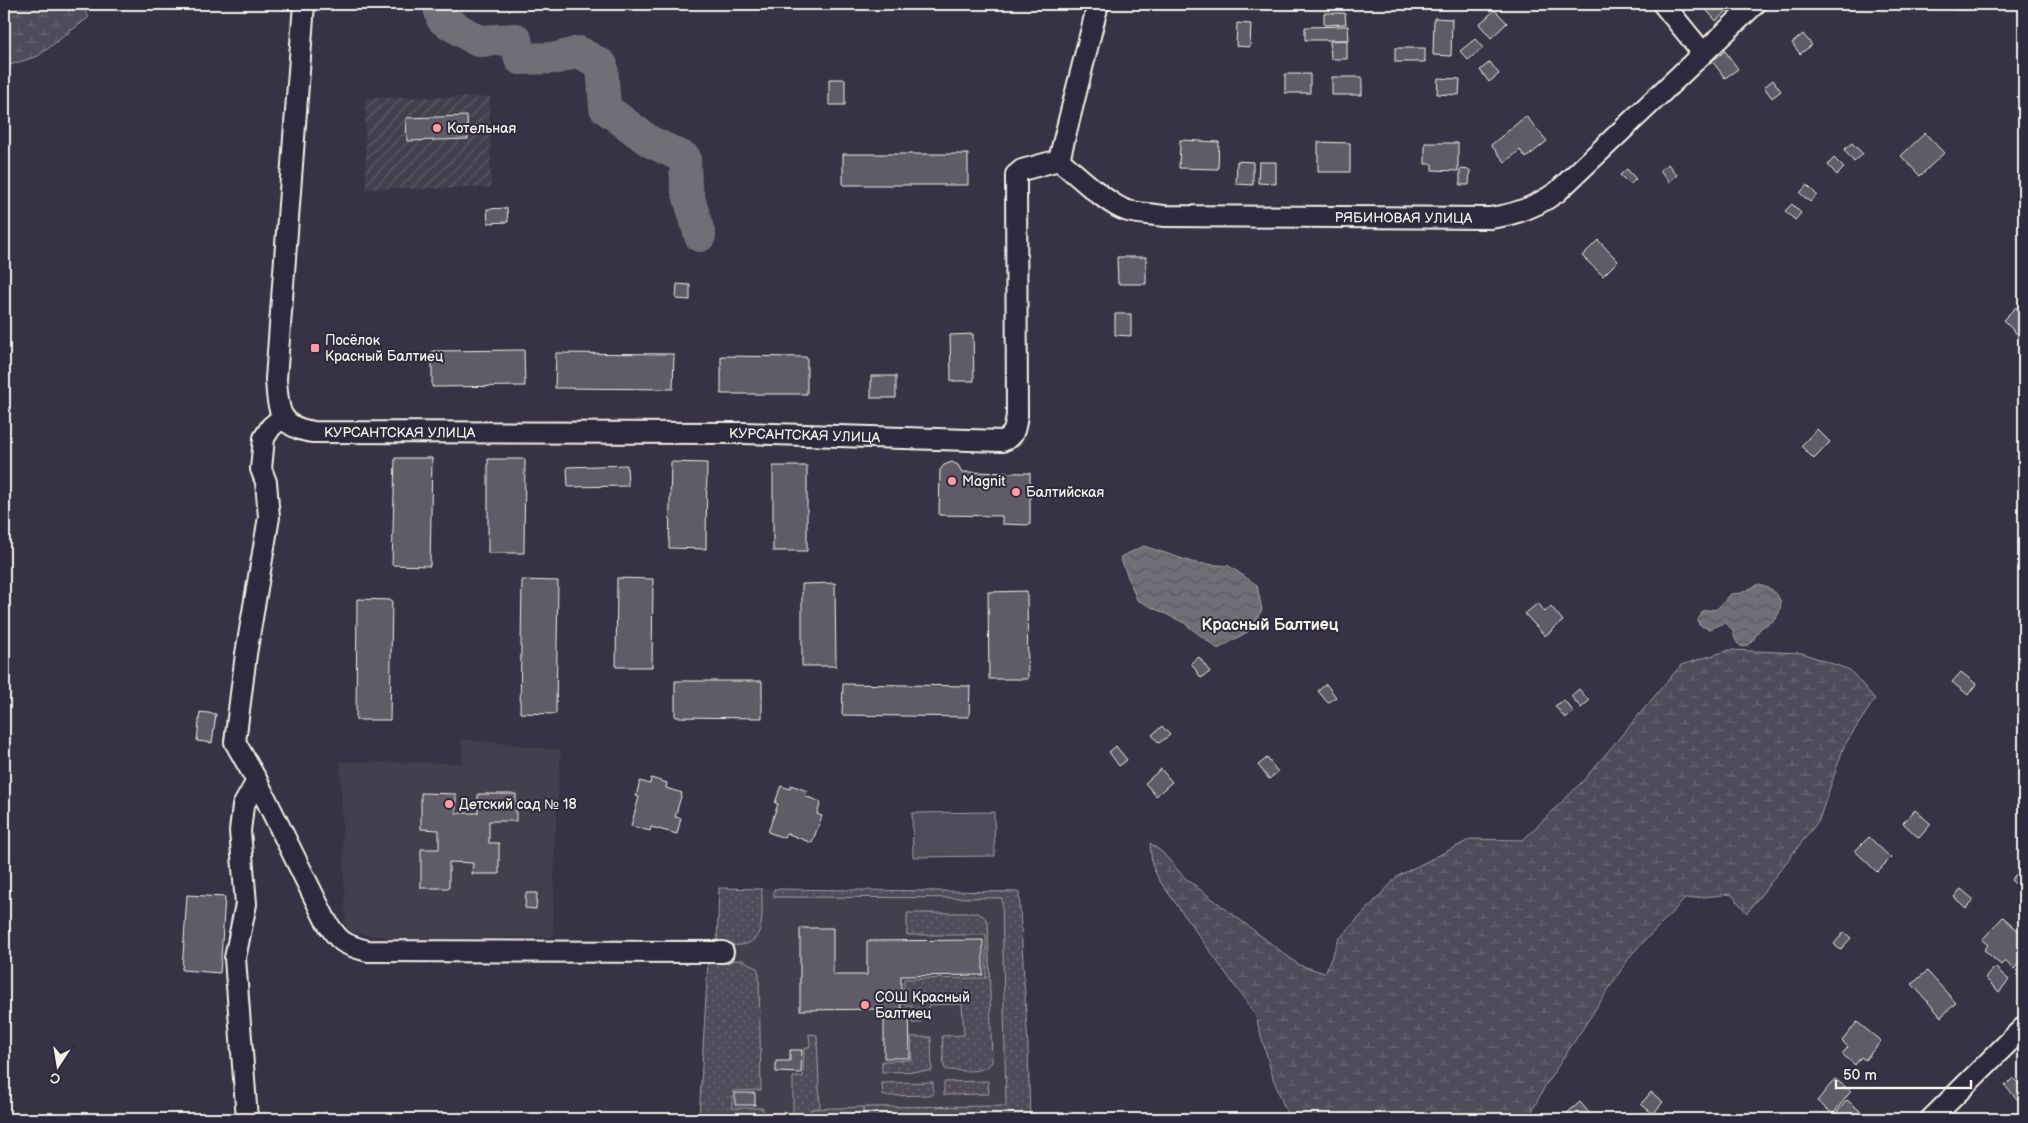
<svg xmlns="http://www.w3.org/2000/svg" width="2028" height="1123" font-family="'Balsamiq Sans',sans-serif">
	<defs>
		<pattern id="industrial-furrows" width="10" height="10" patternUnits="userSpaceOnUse" patternTransform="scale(1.25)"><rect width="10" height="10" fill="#433f4e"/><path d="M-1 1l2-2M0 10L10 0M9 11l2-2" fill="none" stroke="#5f5b68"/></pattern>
		<pattern id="grass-dots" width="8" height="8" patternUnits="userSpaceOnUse" patternTransform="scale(1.25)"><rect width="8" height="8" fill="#504b59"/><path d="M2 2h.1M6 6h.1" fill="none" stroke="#6a6571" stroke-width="1.8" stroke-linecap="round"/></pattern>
		<pattern id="forest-firs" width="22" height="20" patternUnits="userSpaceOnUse" patternTransform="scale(1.25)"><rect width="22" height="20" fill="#504b59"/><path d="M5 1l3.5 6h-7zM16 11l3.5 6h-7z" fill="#6a6571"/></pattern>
		<pattern id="wetland-marsh" width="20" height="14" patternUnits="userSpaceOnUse" patternTransform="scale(1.25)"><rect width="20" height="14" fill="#504b59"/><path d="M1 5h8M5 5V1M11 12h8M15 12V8" fill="none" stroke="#6a6571"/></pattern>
		<pattern id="water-waves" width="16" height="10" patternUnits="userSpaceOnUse" patternTransform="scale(1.25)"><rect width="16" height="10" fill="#726e77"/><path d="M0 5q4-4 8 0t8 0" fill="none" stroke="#5b595c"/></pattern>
	</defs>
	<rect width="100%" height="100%" fill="#373244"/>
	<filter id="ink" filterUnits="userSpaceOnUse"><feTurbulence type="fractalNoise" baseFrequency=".02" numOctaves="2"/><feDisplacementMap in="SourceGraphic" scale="10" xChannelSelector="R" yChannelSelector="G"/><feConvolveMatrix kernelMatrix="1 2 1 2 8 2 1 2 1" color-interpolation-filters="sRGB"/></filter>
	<g filter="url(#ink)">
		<path fill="#433f4e" d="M461,739l100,11 -6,95 -2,92 -150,2 -57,-7 -6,-170 123,1z
			M719,888l300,4 11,227h-332l10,-158 9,-17z"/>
		<path fill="url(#industrial-furrows)" d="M490,97l1,91 -125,1 -1,-91z"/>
		<path fill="url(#grass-dots)" stroke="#a29ea0" d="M719,888l43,1c-1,19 6,53 -21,56 -7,1 -16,-1 -24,-1z
			M774,889l245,3 9,155 2,72h-167v-12l143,-1 -4,-208 -228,-1z
			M907,913h71l5,3 5,6 4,140c-9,13 -32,8 -46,8l-2,-3 -2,-31 22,-1 -2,-31 -33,1 -5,13 -5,5h-7v-18h-8v-26l82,-1v-43h-79z
			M743,960l14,8 2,6 2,116 -28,1 -1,17h31v11h-64l9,-158z
			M809,1034l8,1 3,74h-9v10h-18v-42h10l1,-28 6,-3z
			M911,1037h20l1,34 -50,1v-11l30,-1z
			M988,1081l1,13 -45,1v-13z
			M933,1082v13l-50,1 -1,-13z"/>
		<path fill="url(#forest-firs)" stroke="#a29ea0" d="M324,1112l33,5 2,2h-34z"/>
		<path fill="url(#wetland-marsh)" stroke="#a29ea0" d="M4,4h76l9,13 -51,39 -34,11z
			M1730,650l72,3 48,17 25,29 -31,47 -25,74 -72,93 -16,-19 -46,5 -54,56 -86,131 -16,31 1,2h-241l-16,-41 -18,-64 -96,-134 -7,-15 -2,-22 12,9 22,25 115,88 26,8 14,-34 59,-63 73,-37 52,1 59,-58 99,-117z"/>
		<path fill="#504b59" stroke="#a29ea0" d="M994,812l1,44 -82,1 -1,-44z
			M863,1107v12h-52v-10z"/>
		<path fill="url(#water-waves)" stroke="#a6a2a4" d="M1940,4h47c-16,7 -31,10 -47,0z
			M1144,546l51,17 34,3 28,19 5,25 -13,21 -31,18 -34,-26 -47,-23 -17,-43z
			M1759,584c16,4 29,17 17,34 -4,6 -11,6 -16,11 -3,3 -5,9 -8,13 -12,12 -18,-2 -19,-12l-8,-7 -16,6 -10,-4 -1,-5 5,-9 14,-2 14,-15 10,-1z"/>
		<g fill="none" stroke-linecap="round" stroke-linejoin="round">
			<path stroke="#726e77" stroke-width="32" d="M438,4l4,15 36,22 38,-2 4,20 37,-1 22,-6 23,13 3,43 44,33 36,17 1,29 14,49"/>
		</g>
		<path fill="#5f5c67" stroke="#f4f1e8" d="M1431,4h15v3h-15z
			M1701,4h22l5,6 -12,11z
			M1495,10l12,13 -16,15 -12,-14z
			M1324,13h21l1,11 -22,1z
			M1434,18l18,1 -1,37 -18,-1z
			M1237,23l14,1 -1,23 -14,-1z
			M1348,26l1,14h-44v-13z
			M1803,34l9,11 -12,9 -8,-11z
			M1475,39l8,9 -15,12 -8,-9z
			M1347,40v19h-16l-1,-18z
			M1395,48h30v14h-30z
			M1725,51l13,18 -13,9 -13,-17z
			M1490,62l9,12 -10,8 -9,-12z
			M1285,74h25v19h-25z
			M1332,77h30v18h-30z
			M1438,78l22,1 -1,16 -22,-1z
			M829,79h16v26h-16z
			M1773,80l8,11 -9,7 -8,-11z
			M467,116l1,23 -61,2 -1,-23z
			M1526,116l21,25 -21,17 -6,-8 -15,12 -14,-17z
			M1925,133l19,20 -24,23 -19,-20z
			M1180,140l39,2 -1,27 -39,-1z
			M1318,142l32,1v29h-32z
			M1425,143h33v28l-26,-1v-6h-7z
			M1852,143l11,11 -9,8 -10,-12z
			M843,154h125v31h-125z
			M1834,158l10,10 -7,7 -9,-10z
			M1237,161l16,1v23l-17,-1z
			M1259,162h17v22l-18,-1z
			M1668,164l9,11 -8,7 -9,-12z
			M1460,169l10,1 -1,15h-9z
			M1627,169l9,10 -6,6 -10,-10z
			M1807,185l10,10 -7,7 -10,-9z
			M1792,204l9,9 -6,7 -10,-9z
			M507,208l1,14 -20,1 -1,-14z
			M1598,240l20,21 -15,15 -21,-20z
			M1117,257h29v27h-28z
			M677,284l13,1v15l-14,-1z
			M2016,307l8,9v11l-7,7 -14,-14z
			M1115,314h16v22l-16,-1z
			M973,334l1,47h-23l-1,-46z
			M524,350l1,36 -93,1v-36z
			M556,353l118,1 -1,35 -118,-1z
			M721,356l86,1v37h-86z
			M871,376h25v22h-25z
			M1817,429l13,13 -16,17 -13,-13z
			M395,458h37l-2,108 -38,-1z
			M488,459h37l-1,94h-36z
			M671,462l36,1 -1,86 -37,-1z
			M952,462l6,3 4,7 68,1v52l-28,-1v-8l-63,-1 1,-45 4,-5z
			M627,465l1,21 -60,1 -1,-20z
			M773,466h34v85h-34z
			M617,578l36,1 -1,88h-36z
			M522,580l36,1 -2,133 -36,-1z
			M835,583l1,83h-34v-82z
			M1027,591l1,88h-39l-1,-87z
			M357,599l35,1 -2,120h-34z
			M1538,603l7,9 6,-6 12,15 -18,15 -20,-22z
			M1199,657l11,15 -9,6 -10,-15z
			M1961,672l15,12 -8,11 -16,-13z
			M675,681h87v37l-87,-1z
			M843,684l127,2 -1,31 -127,-2z
			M1326,684l10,13 -8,6 -10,-12z
			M1579,689l10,12 -8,7 -10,-12z
			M1564,700l10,12 -9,6 -10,-12z
			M200,712l16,2 -4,29 -15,-2z
			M1162,726l8,9 -11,8 -7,-8z
			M1116,746l11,14 -8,6 -10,-14z
			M1267,758l11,14 -9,7 -11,-14z
			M1161,769l11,13 -16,14 -11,-13z
			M651,778l16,5 -1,5 16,5 -7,24 6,1 -4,16 -26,-7 -1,4 -19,-5 8,-29 -3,-1 4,-15 10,3z
			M791,785l16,6 -2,5 16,6 -4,12 5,2 -10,27 -26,-10 -2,5 -16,-6 10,-28 -3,-1 6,-17 9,3z
			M421,793l35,1v19h22v-19h38v27h-27v22h10v31h-27l1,-11 -24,-1v26h-28v-39h18v-19l-18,-1z
			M1915,810l16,14 -12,14 -16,-15z
			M1869,837l22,21 -14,14 -22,-21z
			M2024,865v27l-13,-12z
			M1961,889l13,11 -8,8 -12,-11z
			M526,893h11l-1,16 -11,-1z
			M187,895l38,2 -5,76 -38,-3z
			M2003,917l21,19v21l-10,12 -9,-8 -4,4 -17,-15 4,-5 -6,-5z
			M800,928h33v47h34v-34l116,-1v35l-82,1v33h8l1,49h-26v-49l-84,1z
			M1844,932l7,6 -11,12 -6,-6z
			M1995,967l14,13 -10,12 -14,-14z
			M1927,971l29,32 -15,14 -29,-33z
			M1857,1022l24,19 -16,19 -4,-3 -6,8 -13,-11 6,-7 -6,-6z
			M790,1050h12l-1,23 -25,-1v-11h14z
			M2013,1078l11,11v5l-6,6 -13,-14z
			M1835,1079l16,12 -18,23 -16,-13z
			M1651,1092l12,10 -10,12 -12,-10z
			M735,1093h20v12h-20z
			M1847,1100l18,15 -4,4h-30z
			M1580,1102l10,12 -6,5h-11l-6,-6z
			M2013,1113l7,6h-13z"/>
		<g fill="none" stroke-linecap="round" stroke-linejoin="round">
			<defs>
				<g id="street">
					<path id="s1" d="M304,4l-28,375c2,30 2,48 37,53l429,1 260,8c13,-4 13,-13 15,-26l-1,-240 6,-5 37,-10"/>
					<path d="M1663,4l40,49"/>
					<path id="s2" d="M1059,160c17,14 50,46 69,51 12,3 24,3 36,5l326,2c25,-3 46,-11 67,-26l198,-188"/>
					<path d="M1059,160l39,-156"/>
					<path d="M283,417l-12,10 -7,11 -3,31 5,13 3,35 -23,137 -11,88 22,39 68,138c13,22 18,26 43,32l355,1"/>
					<path d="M247,1119l-12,-161 11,-54 -6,-73 3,-25 14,-25"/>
					<path d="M1931,1119l93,-92"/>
				</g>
			</defs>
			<use href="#street" stroke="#f4f1e8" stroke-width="24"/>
			<use href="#street" stroke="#2f2a3d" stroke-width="20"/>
		</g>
	</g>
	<g fill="#ff9aa2" stroke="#2f2a3d" stroke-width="2">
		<circle cx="437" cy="128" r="5"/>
		<rect x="310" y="343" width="10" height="10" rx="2.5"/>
		<circle cx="952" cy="481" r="5"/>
		<circle cx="1016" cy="492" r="5"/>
		<circle cx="449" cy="804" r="5"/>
		<circle cx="865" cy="1005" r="5"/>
	</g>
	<g text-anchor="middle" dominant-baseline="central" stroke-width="4" stroke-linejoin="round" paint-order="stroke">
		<g font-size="14" fill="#f4f1e8" stroke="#2f2a3d" text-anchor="start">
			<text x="447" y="128">Котельная</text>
			<text x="325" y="340">Посёлок<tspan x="325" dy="16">Красный Балтиец</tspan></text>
			<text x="962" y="481">Magnit</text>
			<text x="1026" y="492">Балтийская</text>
			<text x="459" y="804">Детский сад № 18</text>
			<text x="875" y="997">СОШ Красный<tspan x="875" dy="16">Балтиец</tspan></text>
		</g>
		<g font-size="14" fill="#f4f1e8" stroke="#2f2a3d">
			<text stroke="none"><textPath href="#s2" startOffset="362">РЯБИНОВАЯ УЛИЦА</textPath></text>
			<text stroke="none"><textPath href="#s1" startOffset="536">КУРСАНТСКАЯ УЛИЦА</textPath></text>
			<text stroke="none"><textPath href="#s1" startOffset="941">КУРСАНТСКАЯ УЛИЦА</textPath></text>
		</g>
		<g font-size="16" font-weight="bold" fill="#f4f1e8" stroke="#2f2a3d">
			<text x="1270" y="625">Красный Балтиец</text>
		</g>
	</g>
	<rect width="2028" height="1123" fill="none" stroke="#2f2a3d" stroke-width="20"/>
	<rect x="10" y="10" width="2008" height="1103" fill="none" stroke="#f4f1e8" stroke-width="2" filter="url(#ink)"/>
	<g transform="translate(58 1066) rotate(192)" stroke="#2f2a3d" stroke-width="4" paint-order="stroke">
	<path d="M0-4L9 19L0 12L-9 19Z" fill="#f4f1e8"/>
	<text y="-8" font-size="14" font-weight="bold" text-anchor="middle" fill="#f4f1e8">С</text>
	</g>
	<path d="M1836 1080v8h135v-8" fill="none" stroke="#f4f1e8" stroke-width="2.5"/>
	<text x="1843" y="1080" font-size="15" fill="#f4f1e8" stroke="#2f2a3d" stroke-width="4" paint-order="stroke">50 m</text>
</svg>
